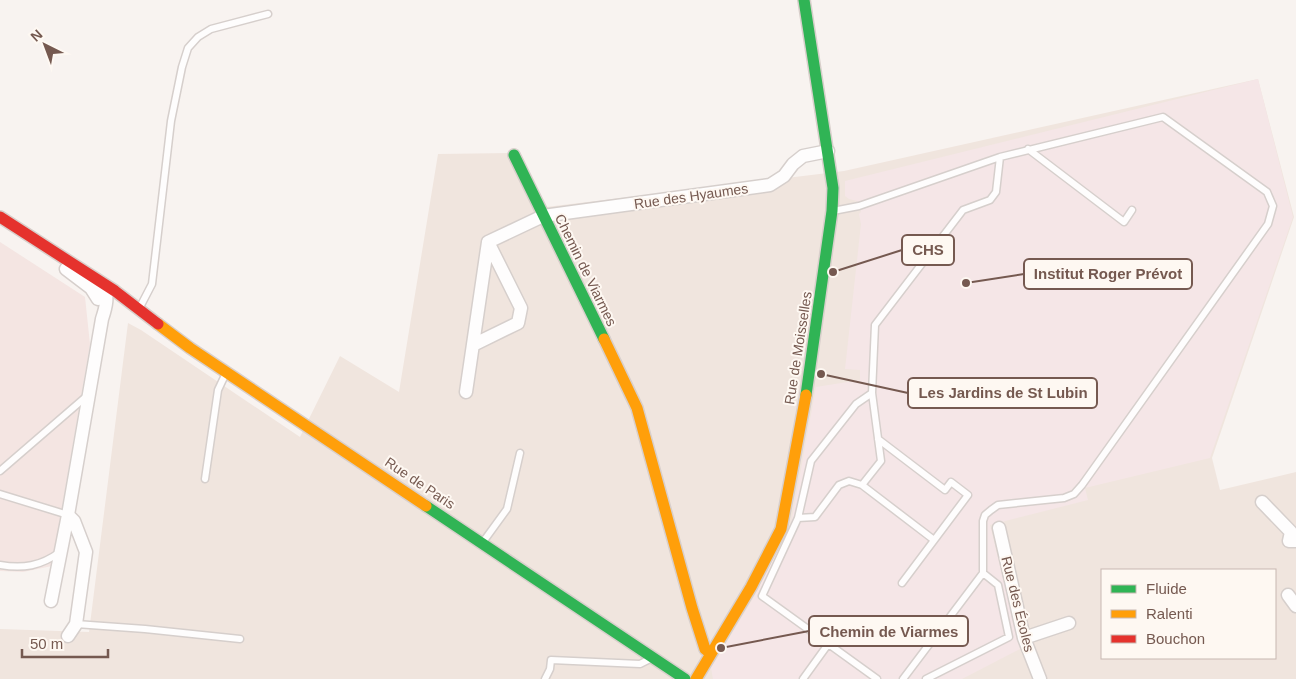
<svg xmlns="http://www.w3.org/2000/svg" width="1296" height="679" font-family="Helvetica,sans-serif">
	<rect width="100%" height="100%" fill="#f8f3f0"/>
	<path fill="#f0e5de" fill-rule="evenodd" d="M1258,79l36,138 -82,241 8,32 76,-18v207h-1296v-50l89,3 39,-309 13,7 159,107 40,-81 59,36 39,-238 81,-1 27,54 298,-36zM1102,570h173v88h-173z"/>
	<path fill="#f4e5e2" d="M0,242l85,55 5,47 -38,222 -29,6 -23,-1z"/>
	<path fill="#f5e6e7" d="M1258,79l35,138 -83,241 -125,30 3,12 -98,25 30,124 -58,30h-249l-2,-11 43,-71 37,-73 25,-137 44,-7v-10l-15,-1 16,-145 -2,-10 2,-2 -4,-11 -8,-2 -4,-3v-15z"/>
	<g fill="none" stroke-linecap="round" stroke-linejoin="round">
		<defs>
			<path id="lane" d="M1028,149l96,73 8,-12
				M833,211l26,-5 141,-49 163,-40 104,75 6,14 -5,18 -186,261 -8,9 -10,4 -66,7 -7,5 -6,5 -2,6v52l15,12 11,52 -83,42
				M139,309l13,-25 19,-163 11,-54 6,-19 10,-11 13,-8 57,-15
				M872,393l-16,11 -45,57 -13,57 -36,78 115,83
				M878,439l67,51 6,-8 17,13 -66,88
				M0,471l88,-76
				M205,479l13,-89 8,-17
				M862,485l19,-24 -9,-68 3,-68 88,-115 27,-10 6,-8 4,-35
				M0,494l68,21
				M798,518l17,-1 24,-32 10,-4 13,4 72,55
				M483,542l24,-33 13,-56
				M0,565c23,4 41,1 60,-13
				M76,624l69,5 95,10
				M545,679l5,-10 1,-9 89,4 10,-5
				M803,679l26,-36
				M903,679l80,-106"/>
			<path id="street" d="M66,269l25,19 7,11
				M473,345l45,-22 3,-15 -33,-66
				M466,392l22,-150 55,-26 227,-31 14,-9 9,-12 10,-8 25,-5
				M1262,502l29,30 -2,9h7
				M999,528l25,110 16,41
				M1288,595l8,11
				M51,601l17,-86 34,-196c4,-12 7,-23 1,-35l-8,9
				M68,636l8,-12 10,-72 -12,-31 -6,-6
				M1024,638l45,-15"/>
			<path id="fast" d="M804,0l29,188 -1,23 -26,184
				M514,155l90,184
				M426,506l259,173"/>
			<path id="slow" d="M158,324l32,24 236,158
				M604,339l33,69 55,200 13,41 6,5
				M696,679l55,-92 30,-58 25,-134"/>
			<path id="jam" d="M0,217l115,74 43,33"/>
		</defs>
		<use href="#lane" stroke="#d6cfcc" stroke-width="9"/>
		<use href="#street" stroke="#d6cfcc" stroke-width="15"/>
		<use href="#fast" stroke="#d8cfcb" stroke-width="14"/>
		<use href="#slow" stroke="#d8cfcb" stroke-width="14"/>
		<use href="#jam" stroke="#d8cfcb" stroke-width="14"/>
		<use href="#lane" stroke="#fefdfd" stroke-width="6"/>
		<use href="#street" stroke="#fefdfd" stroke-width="12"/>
		<use href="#fast" stroke="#30b455" stroke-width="11"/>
		<use href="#slow" stroke="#ff9f0a" stroke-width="11"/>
		<use href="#jam" stroke="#e5322d" stroke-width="11"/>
	</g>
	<g text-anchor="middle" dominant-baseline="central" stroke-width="4" stroke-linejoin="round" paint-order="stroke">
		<g font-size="14" fill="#755950" stroke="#fef8f2">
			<text transform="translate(691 196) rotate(-8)">Rue des Hyaumes</text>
			<text transform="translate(586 270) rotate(64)">Chemin de Viarmes</text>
			<text transform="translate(798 348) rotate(-81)">Rue de Moisselles</text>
			<text transform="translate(420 483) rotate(34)">Rue de Paris</text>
			<text transform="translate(1018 604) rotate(76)">Rue des Écoles</text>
		</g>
	</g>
	<path fill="none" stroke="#755950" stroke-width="2" d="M833 272L902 250M966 283L1024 274M821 374L908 393M721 648L809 631"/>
	<g fill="#755950" stroke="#fef8f2" stroke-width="2">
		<circle cx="833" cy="272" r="5"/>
		<circle cx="966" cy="283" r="5"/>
		<circle cx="821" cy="374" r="5"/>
		<circle cx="721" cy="648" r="5"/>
	</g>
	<g fill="#fef8f2" stroke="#755950" stroke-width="2">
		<rect x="902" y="235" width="52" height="30" rx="5"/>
		<rect x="1024" y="259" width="168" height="30" rx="5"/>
		<rect x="908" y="378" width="189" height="30" rx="5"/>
		<rect x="809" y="616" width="159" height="30" rx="5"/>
	</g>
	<g font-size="15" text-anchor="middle" font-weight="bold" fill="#755950">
		<text x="928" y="255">CHS</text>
		<text x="1108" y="279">Institut Roger Prévot</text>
		<text x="1003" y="398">Les Jardins de St Lubin</text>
		<text x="889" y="637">Chemin de Viarmes</text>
	</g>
	<rect x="1101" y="569" width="175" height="90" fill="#fef8f2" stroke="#c7b8b1"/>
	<rect x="1111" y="585" width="25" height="8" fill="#30b455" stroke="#c7b8b1"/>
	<text x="1146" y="594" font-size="15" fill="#755950">Fluide</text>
	<rect x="1111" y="610" width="25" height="8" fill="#ff9f0a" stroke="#c7b8b1"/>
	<text x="1146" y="619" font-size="15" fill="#755950">Ralenti</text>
	<rect x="1111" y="635" width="25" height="8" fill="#e5322d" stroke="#c7b8b1"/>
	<text x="1146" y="644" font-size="15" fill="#755950">Bouchon</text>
	<g transform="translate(45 45) rotate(318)" stroke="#fef8f2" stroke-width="4" paint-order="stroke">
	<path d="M0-4L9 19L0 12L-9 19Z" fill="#755950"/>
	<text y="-8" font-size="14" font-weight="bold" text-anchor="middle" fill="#755950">N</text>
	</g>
	<path d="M22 649v8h86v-8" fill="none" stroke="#755950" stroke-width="2.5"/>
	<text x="30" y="649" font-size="15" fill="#755950" stroke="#fef8f2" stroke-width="4" paint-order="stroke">50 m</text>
</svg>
